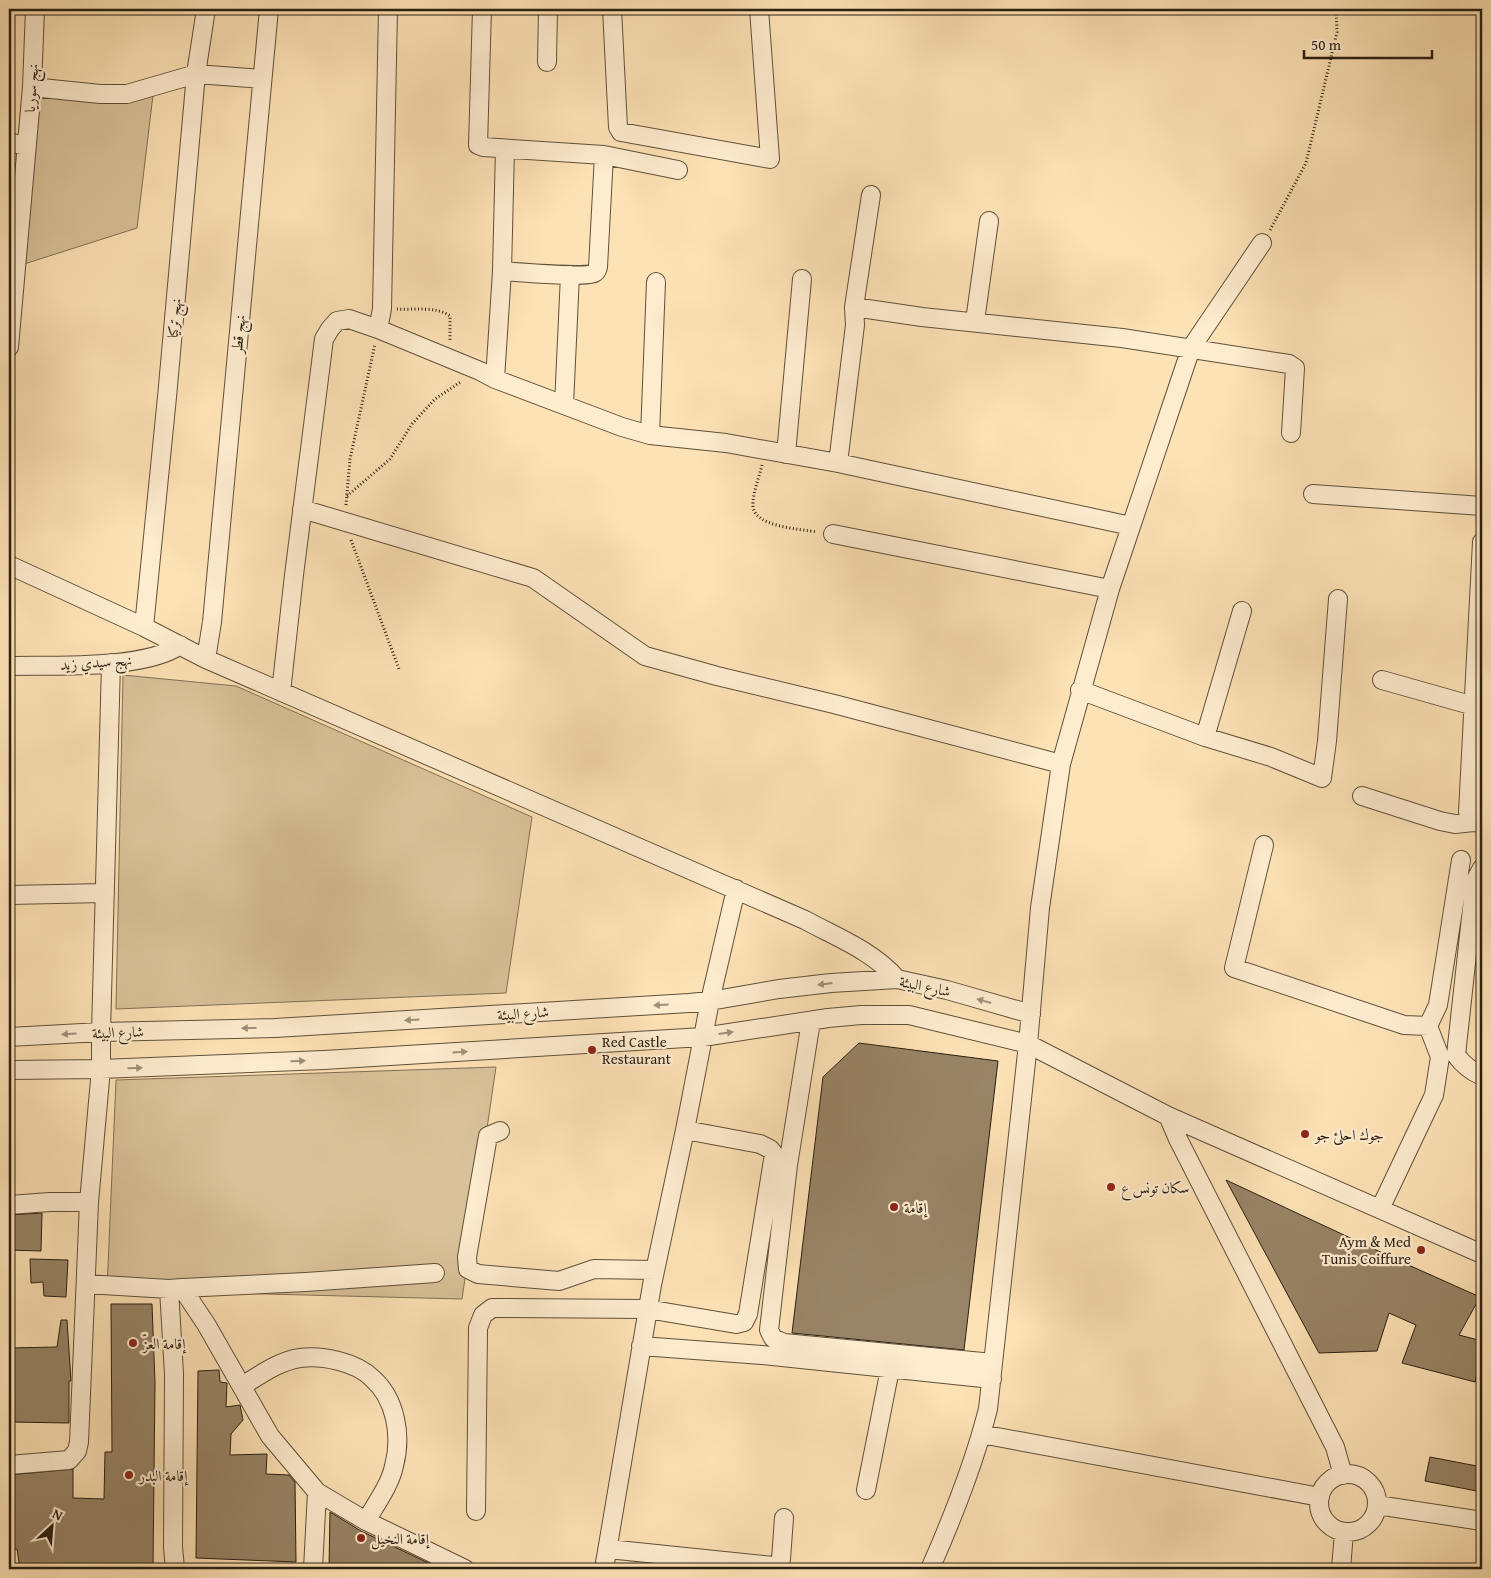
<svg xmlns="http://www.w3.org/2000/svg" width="1491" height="1578" font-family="'Gentium Book Plus',Amiri,serif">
	<rect width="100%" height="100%" fill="#fde2b5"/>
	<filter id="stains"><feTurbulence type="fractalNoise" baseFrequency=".004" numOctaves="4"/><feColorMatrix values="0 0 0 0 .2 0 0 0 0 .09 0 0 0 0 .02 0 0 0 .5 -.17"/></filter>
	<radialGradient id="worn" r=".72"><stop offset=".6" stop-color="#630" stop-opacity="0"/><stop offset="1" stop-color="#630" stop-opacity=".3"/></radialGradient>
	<path fill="#d9c199" stroke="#827055" d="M153,95l-16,133 -116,37 -12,82v-120l2,-1 11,-130 96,6z
		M123,675l113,11 296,131 -26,176 -390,16z
		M496,1067l-34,232 -355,-9 9,-210z"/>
	<path fill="#988466" stroke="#2a1f11" d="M859,1043l139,18 -34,289 -172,-17 31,-256z
		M1226,1180l178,83 76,34 -21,38 23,6v14l-7,27 -73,-19 14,-38 -27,-12 -12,38 -58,2z
		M42,1213l-1,38 -32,-1v-35z
		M30,1259l38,1 -2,37 -22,-1 -1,-14 -12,1z
		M111,1304h41l3,79 -2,184 -95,-1 -1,3h-37l-3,-20h-8v-74l64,-6v29l31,1 1,-47h7z
		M61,1320h6l4,61h-2v42l-60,-1v-74l48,-1z
		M219,1370l1,12 7,1 -1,24 14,-2 3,15 -12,14 -1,21 37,-1 -1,20 23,1 6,7 1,80 -100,-4 2,-187z
		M1430,1457l52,10v25l-57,-11z
		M330,1512l31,19 80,38h-112z"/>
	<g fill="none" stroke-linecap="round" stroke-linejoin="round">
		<defs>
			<path id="minor" d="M482,9l-4,136 5,2 121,8 -6,112c-1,3 -1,5 -4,6 -7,5 -78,-1 -92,-2
				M612,9l6,118 3,5 149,27 -11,-150
				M547,62l1,-53
				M32,87l68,7h27l69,-20 66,5
				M9,143l18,2
				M604,155l74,15
				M854,307l17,-112
				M975,321l14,-100
				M378,329l4,-20 6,-300
				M9,347l23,-260 3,-78
				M495,379l7,-108 3,-122
				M564,405l6,-130
				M650,435l6,-153
				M786,454l16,-175
				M838,463l17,-138 -1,-18 68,10 200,21 167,26 6,4 -4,65
				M1313,494l169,12
				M302,509l231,69 112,78 72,20 117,28 227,60
				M833,534l277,55
				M1482,542l-14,270 5,10 9,1
				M9,565l135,62 62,32 599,261c31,17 68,31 92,59
				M144,627l23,-230 29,-323 10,-65
				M206,659l6,-37 57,-613
				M9,666c44,-1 136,4 171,-21
				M1382,680l92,26
				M1080,690l125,47 66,20 51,21 5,-37 11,-142
				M281,692l13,-117 30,-236 6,-10 7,-8 12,-2 29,10 102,42 15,8 127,48 28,8 76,8 112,20 293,63
				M1205,737l37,-126
				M1362,796l78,25 15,3 18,-2
				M1264,845l-30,123 170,57 24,1 10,-21 23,-145
				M1482,868l-7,13 -19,174c7,10 15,16 26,21
				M9,895l96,-2
				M811,1021l-23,144 -19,165 4,8 11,5 209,20
				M9,1037l92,-5 174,-4 414,-25 21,-2 69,-12 52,-6 66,-4 50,11 84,24
				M9,1070l92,-1 223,-9 379,-23 125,-19 33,-3h48l119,29 140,72 314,138
				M1168,1116l10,23 157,308 8,28
				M500,1131l-12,5 -21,121 1,12 10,5 81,7 35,-12 60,1
				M9,1205l41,-3h39
				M1380,1209l54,-114 6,-38 -12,-31
				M86,1284l83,5 5,85 -1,173 2,22
				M182,1288l124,-6 129,-9
				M169,1289l13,-1 24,36 64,112 47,56 49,29 99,48
				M641,1346l121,9 230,24
				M242,1386c18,-11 37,-25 58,-28 22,-3 56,4 72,20 24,21 30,58 22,88 -4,19 -18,38 -28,55
				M981,1434l339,63
				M9,1465l60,-5 8,-9 2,-9 10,-240 12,-133v-37l10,-369
				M1319 1503a29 29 0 1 1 58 0a29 29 0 1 1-58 0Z
				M866,1490l24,-121
				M1377,1505l105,16
				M476,1511l2,-183 5,-13 9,-7 155,1 89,15 8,-2 4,-8 26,-160 -4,-5 -10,-5 -75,-14
				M608,1549l165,17 5,-2 3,-5 3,-41
				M313,1569l4,-77
				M604,1569l48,-284 33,-155 25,-129 26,-112
				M930,1569c23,-52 44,-105 58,-160l40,-365 12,-136 21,-144 49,-175 81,-241 71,-105
				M1341,1569l3,-37"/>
		</defs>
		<use href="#minor" stroke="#5f503a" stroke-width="20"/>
		<path stroke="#2a1f11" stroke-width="3" stroke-dasharray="1 2.5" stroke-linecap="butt" d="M1270,230l36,-67 31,-131 -1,-23
			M397,309c16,1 40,-3 53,7v24
			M762,465c-3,13 -9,27 -9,39 -2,23 48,25 64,28
			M347,496l43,-37 22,-35 23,-25 27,-18
			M346,505l4,-46 25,-115
			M351,540l48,129"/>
		<use href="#minor" stroke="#feeccf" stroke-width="18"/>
	</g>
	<defs><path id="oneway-solid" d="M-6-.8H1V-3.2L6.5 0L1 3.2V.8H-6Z" transform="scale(1.25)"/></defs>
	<g fill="#9f907a">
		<use href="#oneway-solid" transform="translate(825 984) rotate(173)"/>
		<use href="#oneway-solid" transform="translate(984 1001) rotate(-164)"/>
		<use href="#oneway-solid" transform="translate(661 1005) rotate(176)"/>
		<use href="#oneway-solid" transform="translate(412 1020) rotate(177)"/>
		<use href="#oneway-solid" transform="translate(249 1028) rotate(179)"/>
		<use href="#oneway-solid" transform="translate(726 1033) rotate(-8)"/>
		<use href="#oneway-solid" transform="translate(69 1034) rotate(177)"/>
		<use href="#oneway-solid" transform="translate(460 1052) rotate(-4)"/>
		<use href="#oneway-solid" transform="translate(298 1061) rotate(-2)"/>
		<use href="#oneway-solid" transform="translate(135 1068) rotate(-2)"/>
	</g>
	<g fill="#8f2418" stroke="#feeccf" stroke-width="2">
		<circle cx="592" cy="1050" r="5"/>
		<circle cx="1305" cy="1134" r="5"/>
		<circle cx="1111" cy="1187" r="5"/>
		<circle cx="894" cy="1207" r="5"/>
		<circle cx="1421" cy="1250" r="5"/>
		<circle cx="133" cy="1343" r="5"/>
		<circle cx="129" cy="1475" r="5"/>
		<circle cx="361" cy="1538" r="5"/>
	</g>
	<g text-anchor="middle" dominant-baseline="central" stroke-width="4.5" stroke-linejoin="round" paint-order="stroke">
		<g font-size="15" fill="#2a1f11" stroke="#feeccf">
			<text transform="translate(31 88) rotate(-86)">نهج سوريا</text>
			<text transform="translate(174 318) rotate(-85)">نهج تركيا</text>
			<text transform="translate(238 334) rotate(-85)">نهج قطر</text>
			<text transform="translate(96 662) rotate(-4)">نهج سيدي زيد</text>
			<text transform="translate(925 986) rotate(12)">شارع البيئة</text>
			<text transform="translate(523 1013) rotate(-4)">شارع البيئة</text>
			<text transform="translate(118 1032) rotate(-2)">شارع البيئة</text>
		</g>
		<g font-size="15" fill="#2a1f11" stroke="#feeccf" text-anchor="start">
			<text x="602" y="1041">Red Castle<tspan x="602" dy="17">Restaurant</tspan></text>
			<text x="1315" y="1134">جوك احلئ جو</text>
			<text x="1121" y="1187">سكان تونس ع</text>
			<text x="904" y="1207">إقامة</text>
			<text x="1411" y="1241" text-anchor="end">Aym &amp; Med<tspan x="1411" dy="17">Tunis Coiffure</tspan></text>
			<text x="143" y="1343">إقامة العزّ</text>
			<text x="139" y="1475">إقامة البدر</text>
			<text x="371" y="1538">إقامة النخيل</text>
		</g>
	</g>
	<rect width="1491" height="1578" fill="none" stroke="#fde2b5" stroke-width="30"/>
	<rect x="10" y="10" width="1471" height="1558" fill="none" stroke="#2a1f11" stroke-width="2.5"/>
	<rect x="15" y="15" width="1461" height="1548" fill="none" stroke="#2a1f11"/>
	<g transform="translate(52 1526) rotate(26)" stroke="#feeccf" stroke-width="4" paint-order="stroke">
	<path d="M0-4L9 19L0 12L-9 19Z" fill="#2a1f11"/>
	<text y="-8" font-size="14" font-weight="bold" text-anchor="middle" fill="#2a1f11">N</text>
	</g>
	<path d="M1304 50v8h128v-8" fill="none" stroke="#2a1f11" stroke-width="2.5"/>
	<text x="1311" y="50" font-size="15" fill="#2a1f11" stroke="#feeccf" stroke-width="4" paint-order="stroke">50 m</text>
	<rect width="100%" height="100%" filter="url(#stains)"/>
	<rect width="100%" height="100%" fill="url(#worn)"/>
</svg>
